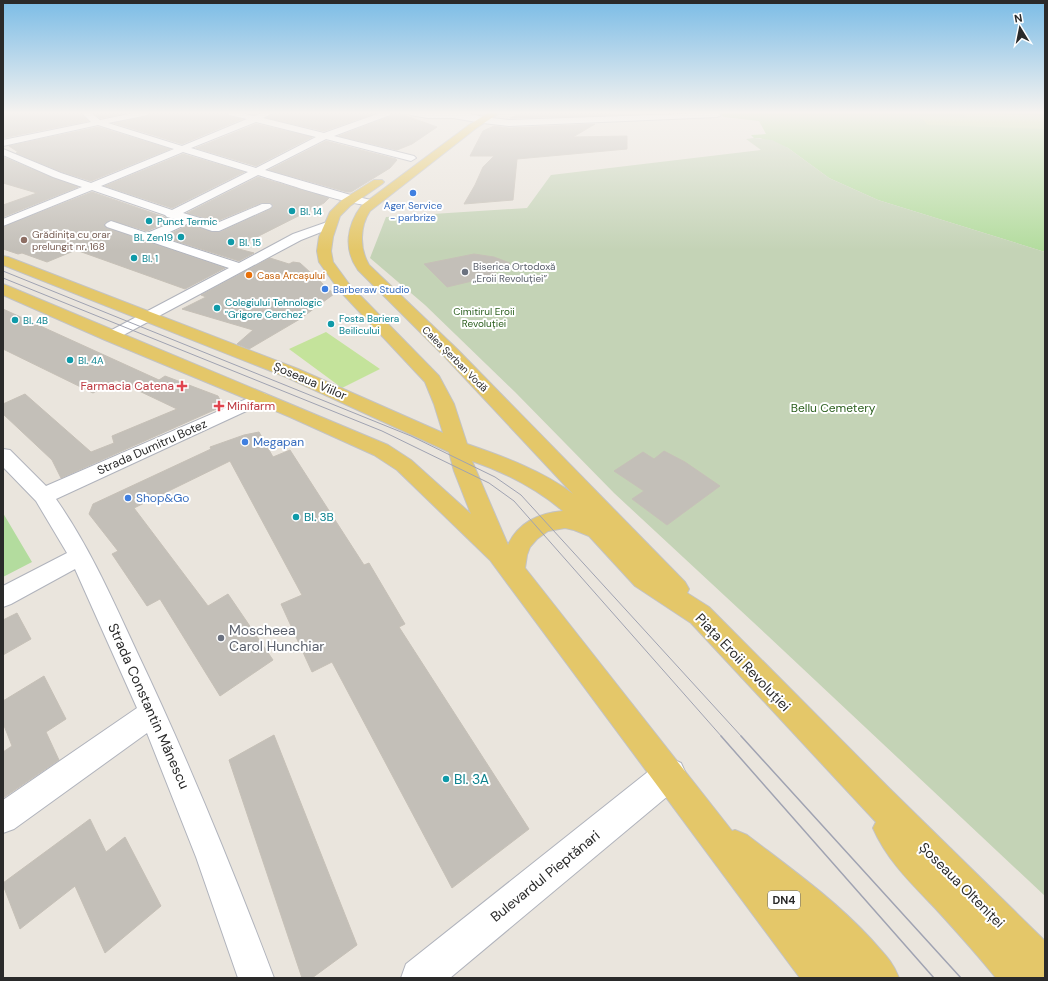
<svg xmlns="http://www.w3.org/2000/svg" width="1048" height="981" font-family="'DM Sans',sans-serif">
	<rect width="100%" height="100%" fill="#eae5dd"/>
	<path fill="#b3dc9e" d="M718,113h327v139l-167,-52 -49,-22 -41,-30 -28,-10h-6l-3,-3 15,-1 -7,-13 -35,-4z
		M3,513l29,49 -29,15z"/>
	<path fill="#c4d3b6" d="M754,138l18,2 16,8 41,30 49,22 167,52v644l-277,-260 -154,-143 -99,-101 -90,-87 -55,-47 16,-41 141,-9 24,-33 210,-25 -15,-11z"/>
	<path fill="#c4e39b" d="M962,113l83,3v13l-117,-4 -9,-9 48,2z
		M326,332l54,37 -38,19 -53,-39z"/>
	<path fill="#c3bfb8" stroke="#c6c0b7" d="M3,113h78l7,8 -85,17z
		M93,113h34l-27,5z
		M150,113h77l2,3 13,3 -60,25 -68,-21 34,-7z
		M274,113h102l-52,18 -57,-13z
		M392,113h6l39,14 -25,17 -15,6 -58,-14 52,-20z
		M522,113h91l-4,2 -99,3z
		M256,124l56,13 -56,29 -60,-18z
		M595,124l-22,13 54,-1v13l-110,10 -4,41 -49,4 11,-19 8,-18 11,-11h-24l13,-25 11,-5 15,2z
		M98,127l72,22 -79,32 -29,-9 -46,-19 2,-1 -9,-6z
		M326,141l70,18 1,1 -7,8 -39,24h-4l-78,-22z
		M183,154l61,18 -72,36 -67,-22z
		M3,157l50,21 25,9 -75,30v-12l34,-12 -34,-10z
		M258,177l71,21 -5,5 -89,45 19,5 -15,8 -76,-24 26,-12 23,7h8l51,-23 3,-3 -3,-3h-10l-44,18 -30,-8z
		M92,192l81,28 -26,11 -37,-11 -6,4 3,4 118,40 -40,21 -109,-39 -29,12 -25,-9 -4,1 -15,-5v-22z
		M474,254l20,3 16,6 -21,14 -42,10 -23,-23z
		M270,258l19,6 4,-2 7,1 34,31 -34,25 -51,30 -12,-5 16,-14 -71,-21 24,-12 -5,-2z
		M3,309l156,71 6,-4 53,20 3,6v5l-160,71 -9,-18 -49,-46v-10l22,-10 66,58 23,-9 -2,-7 65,-27 -61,-29 -23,13 -90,-44z
		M259,432l14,25 17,-7 74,115 5,-2 36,61 -6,3 130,202 -77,59 -120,-226 -20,10 -31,-68 21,-9 -72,-134 -96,47 74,98 20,-12 45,66 -53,36 -60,-97 -13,7 -35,-52 6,-3 -29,-37 4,-10 118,-55 -1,-2 34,-12z
		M664,451l21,11 35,24 -53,39 -35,-26 12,-8 -30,-20 29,-19 11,7z
		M17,613l14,26 -28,16v-35z
		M44,676l22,43 -20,13 13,28 -56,38v-46l9,-6 -9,-23v-22z
		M274,735l83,210 -45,33h-10l-73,-218z
		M90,819l16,33 19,-15 36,69 -56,47 -30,-67 -55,43 -17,-44v-2z"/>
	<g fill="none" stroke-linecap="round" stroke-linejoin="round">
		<defs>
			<path id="street" d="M82,113h9l9,7 34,-7h15l-1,2 -40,8 74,23 65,-27 -18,-4 -1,-2h13l13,3 8,-3h11l-10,5 61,15 56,-20h11l-1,2 -56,21 80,20 2,2 -5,3 -85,-22 -61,31 89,26 21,5 2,2 -2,2c-15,4 -97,-24 -117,-30l-75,38 34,10 45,-19h8l2,2 -2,2 -51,23h-7l-23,-8 -30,14 80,26 54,-29 37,-13 4,2 2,2 -2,2 -33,13 -185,99 -5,2 -5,-2 -3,-3 3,-3 123,-65 -122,-41 -2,-2 2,-2 4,-2 36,12 31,-13 -11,-3 -2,-2 -73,-25 -89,36v-7l79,-32 -29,-10 -50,-22v-6l58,24 30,10 83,-34 -76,-24 -95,21v-6l88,-18zM256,122l60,15 -60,31 -65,-20zM183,152l65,20 -76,38 -71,-24z
				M709,113h9l3,2 -4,2 -208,9 -26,-3 -4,-3 4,-3 26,3z
				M260,393l6,1 3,4 -3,4 -210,97c33,47 56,99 80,151 51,107 96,217 138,328h-36l-42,-121 -49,-124 -133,96 -11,4v-33l134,-92 -62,-139 -64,35 -8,3v-21l64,-33 -31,-52 -33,-34v-18l7,1 36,36z"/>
			<path id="secondary" d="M409,113c15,0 69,-3 79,7l-5,3 -30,-5h-25l-18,-3z
				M670,758l11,5 5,11 -5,11 -231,193h-49l5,-14 253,-201z"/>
			<path id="primary" d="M488,113h11l-24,16 -105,82c-10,15 -11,37 -1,54l88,84 228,233 4,7 -2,4 22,14 181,182 155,152v37h-49c-19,-24 -40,-47 -61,-70 -24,-25 -48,-48 -62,-80l3,-6 -185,-199 -56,-37 -46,-50 -15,-6 -9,-2 -17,3 -11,8 -7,8 -3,8 -2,13 207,263 3,-1 12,5c43,33 87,64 124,104 12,14 21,21 28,39h-99l-310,-418 -93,-90 -23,-15 -84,-38 -185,-77 -102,-45v-11l5,2 380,159 23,15 60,54 -17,-43 -5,-19 -163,-75 -283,-112v-9l5,1 290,112 145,64 -9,-29 -9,-22 -86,-92 -20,-28 -2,-11 2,-14 11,-25 12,-12 32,-20h8l2,2 -2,2 -32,22 -10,10 -7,21 -2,14 2,11 16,22 90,92 15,28 13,40c35,12 76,27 106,50l-128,-137 -87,-87c-15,-21 -11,-45 4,-65l107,-80zM472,461c32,11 65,28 91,50 -24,2 -45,12 -55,34z"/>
		</defs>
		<use href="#street" stroke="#b0b3bc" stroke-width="2"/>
		<use href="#secondary" stroke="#b0b3bc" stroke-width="2"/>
		<use href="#primary" stroke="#c3c3c3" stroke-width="2"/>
		<use href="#street" fill="#fff" fill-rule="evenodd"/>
		<use href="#secondary" fill="#fff" fill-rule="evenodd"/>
		<use href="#primary" fill="#e4c769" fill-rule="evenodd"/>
		<path stroke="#a0a3b2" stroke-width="1" d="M3,271l408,165 84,41 26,18 221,242
			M3,278l379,153 107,52 25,18 208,236"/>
		<path stroke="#a0a3b2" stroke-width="1.5" d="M721,736l213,242
			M741,736l220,242"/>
	</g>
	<linearGradient id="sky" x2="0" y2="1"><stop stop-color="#7bbce6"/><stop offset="0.45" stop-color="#f6f3f0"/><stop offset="1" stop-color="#f6f3f0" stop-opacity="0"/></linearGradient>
	<rect width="1048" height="250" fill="url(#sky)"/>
	<g fill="#3f7fe0" stroke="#fff" stroke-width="1.5">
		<circle cx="413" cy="193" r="4"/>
		<circle cx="325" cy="289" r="4"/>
		<circle cx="245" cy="442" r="4"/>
		<circle cx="128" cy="498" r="4"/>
	</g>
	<g fill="#0f9aa8" stroke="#fff" stroke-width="1.5">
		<circle cx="292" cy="211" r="4"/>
		<circle cx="149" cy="221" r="4"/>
		<circle cx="181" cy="237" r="4"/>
		<circle cx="231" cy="242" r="4"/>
		<circle cx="134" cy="258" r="4"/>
		<circle cx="217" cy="308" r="4"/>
		<circle cx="15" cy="320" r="4"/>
		<circle cx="331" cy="324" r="4"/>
		<circle cx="70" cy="360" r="4"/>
		<circle cx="296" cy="517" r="4"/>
		<circle cx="446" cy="779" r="4"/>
	</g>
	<circle fill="#8d6e63" stroke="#fff" stroke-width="1.5" cx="24" cy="240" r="4"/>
	<g fill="#6b7280" stroke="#fff" stroke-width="1.5">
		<circle cx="465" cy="272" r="4"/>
		<circle cx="221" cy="638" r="4"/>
	</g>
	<circle fill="#e8710a" stroke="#fff" stroke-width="1.5" cx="249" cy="275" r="4"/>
	<g fill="#e0444e" stroke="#fff" stroke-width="1.5">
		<path d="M180 380h4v4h4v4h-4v4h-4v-4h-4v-4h4z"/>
		<path d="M217 400h4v4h4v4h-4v4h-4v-4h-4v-4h4z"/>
	</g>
	<g text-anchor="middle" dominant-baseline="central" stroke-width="4" stroke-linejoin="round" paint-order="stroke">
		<g font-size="10" fill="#366cbe" stroke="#fff">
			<text x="413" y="205">Ager Service<tspan x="413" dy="12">- parbrize</tspan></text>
			<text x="333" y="289" text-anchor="start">Barberaw Studio</text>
		</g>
		<g font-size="10" fill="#0d838f" stroke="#fff" text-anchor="start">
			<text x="300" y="211">Bl. 14</text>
			<text x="157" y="221">Punct Termic</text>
			<text x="173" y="237" text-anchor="end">Bl. Zen19</text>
			<text x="239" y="242">Bl. 15</text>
			<text x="142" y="258">Bl. 1</text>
			<text x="225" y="302">Colegiului Tehnologic<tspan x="225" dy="12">"Grigore Cerchez"</tspan></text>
			<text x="339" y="318">Fosta Bariera<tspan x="339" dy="12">Beilicului</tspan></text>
			<text x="23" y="320">Bl. 4B</text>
			<text x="78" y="360">Bl. 4A</text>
		</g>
		<g font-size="10" fill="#785e54" stroke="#fff" text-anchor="start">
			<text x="32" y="234">Grădinița cu orar<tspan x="32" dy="12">prelungit nr. 168</tspan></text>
		</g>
		<g font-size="10" fill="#5b616d" stroke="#fff" text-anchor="start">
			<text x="473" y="266">Biserica Ortodoxă<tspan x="473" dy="12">„Eroii Revoluției”</tspan></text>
		</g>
		<g font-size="10" fill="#c56008" stroke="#fff" text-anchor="start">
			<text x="257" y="275">Casa Arcașului</text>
		</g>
		<g font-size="10" fill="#2d6020" stroke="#fff">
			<text x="484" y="311">Cimitirul Eroii<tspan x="484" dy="12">Revoluției</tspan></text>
		</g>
		<g font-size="10" fill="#2a2a2a" stroke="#fff">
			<text transform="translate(455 359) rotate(45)">Calea Șerban Vodă</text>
		</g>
		<rect fill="#fff" stroke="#6a6a6a" stroke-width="1" x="768" y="891" width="32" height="18" rx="3"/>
		<g font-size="11" font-weight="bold" fill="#2a2a2a">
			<text x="784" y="900">DN4</text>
		</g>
		<g font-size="12" fill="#2a2a2a" stroke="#fff">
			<text transform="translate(310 381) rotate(23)">Șoseaua Viilor</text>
			<text transform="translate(152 447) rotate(-24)">Strada Dumitru Botez</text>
		</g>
		<g font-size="12" fill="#be3a42" stroke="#fff" text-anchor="end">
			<text x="174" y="386">Farmacia Catena</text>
			<text x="227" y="406" text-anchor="start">Minifarm</text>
		</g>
		<g font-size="12" fill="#2d6020" stroke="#fff">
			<text x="833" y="408">Bellu Cemetery</text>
		</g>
		<g font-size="12" fill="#366cbe" stroke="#fff" text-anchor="start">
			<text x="253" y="442">Megapan</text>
			<text x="136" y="498">Shop&amp;Go</text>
		</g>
		<g font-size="12" fill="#0d838f" stroke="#fff" text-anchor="start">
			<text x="304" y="517">Bl. 3B</text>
		</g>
		<g font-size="14" fill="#5b616d" stroke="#fff" text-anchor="start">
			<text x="229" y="630">Moscheea<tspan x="229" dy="16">Carol Hunchiar</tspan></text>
		</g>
		<g font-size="14" fill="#2a2a2a" stroke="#fff">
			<text transform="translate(743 662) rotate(46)">Piața Eroii Revoluției</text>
			<text transform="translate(149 706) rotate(66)">Strada Constantin Mănescu</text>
			<text transform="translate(545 876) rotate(-39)">Bulevardul Pieptănari</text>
			<text transform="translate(962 885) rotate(45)">Șoseaua Olteniței</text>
		</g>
		<g font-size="14" fill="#0d838f" stroke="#fff" text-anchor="start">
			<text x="454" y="779">Bl. 3A</text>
		</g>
	</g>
	<rect width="1048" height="981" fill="none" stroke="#2a2a2a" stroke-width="8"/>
	<g transform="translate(1020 28) rotate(350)" stroke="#ffffff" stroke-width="3" paint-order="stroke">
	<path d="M0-3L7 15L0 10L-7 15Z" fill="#2a2a2a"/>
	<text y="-6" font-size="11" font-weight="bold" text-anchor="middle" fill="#2a2a2a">N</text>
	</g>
</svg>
